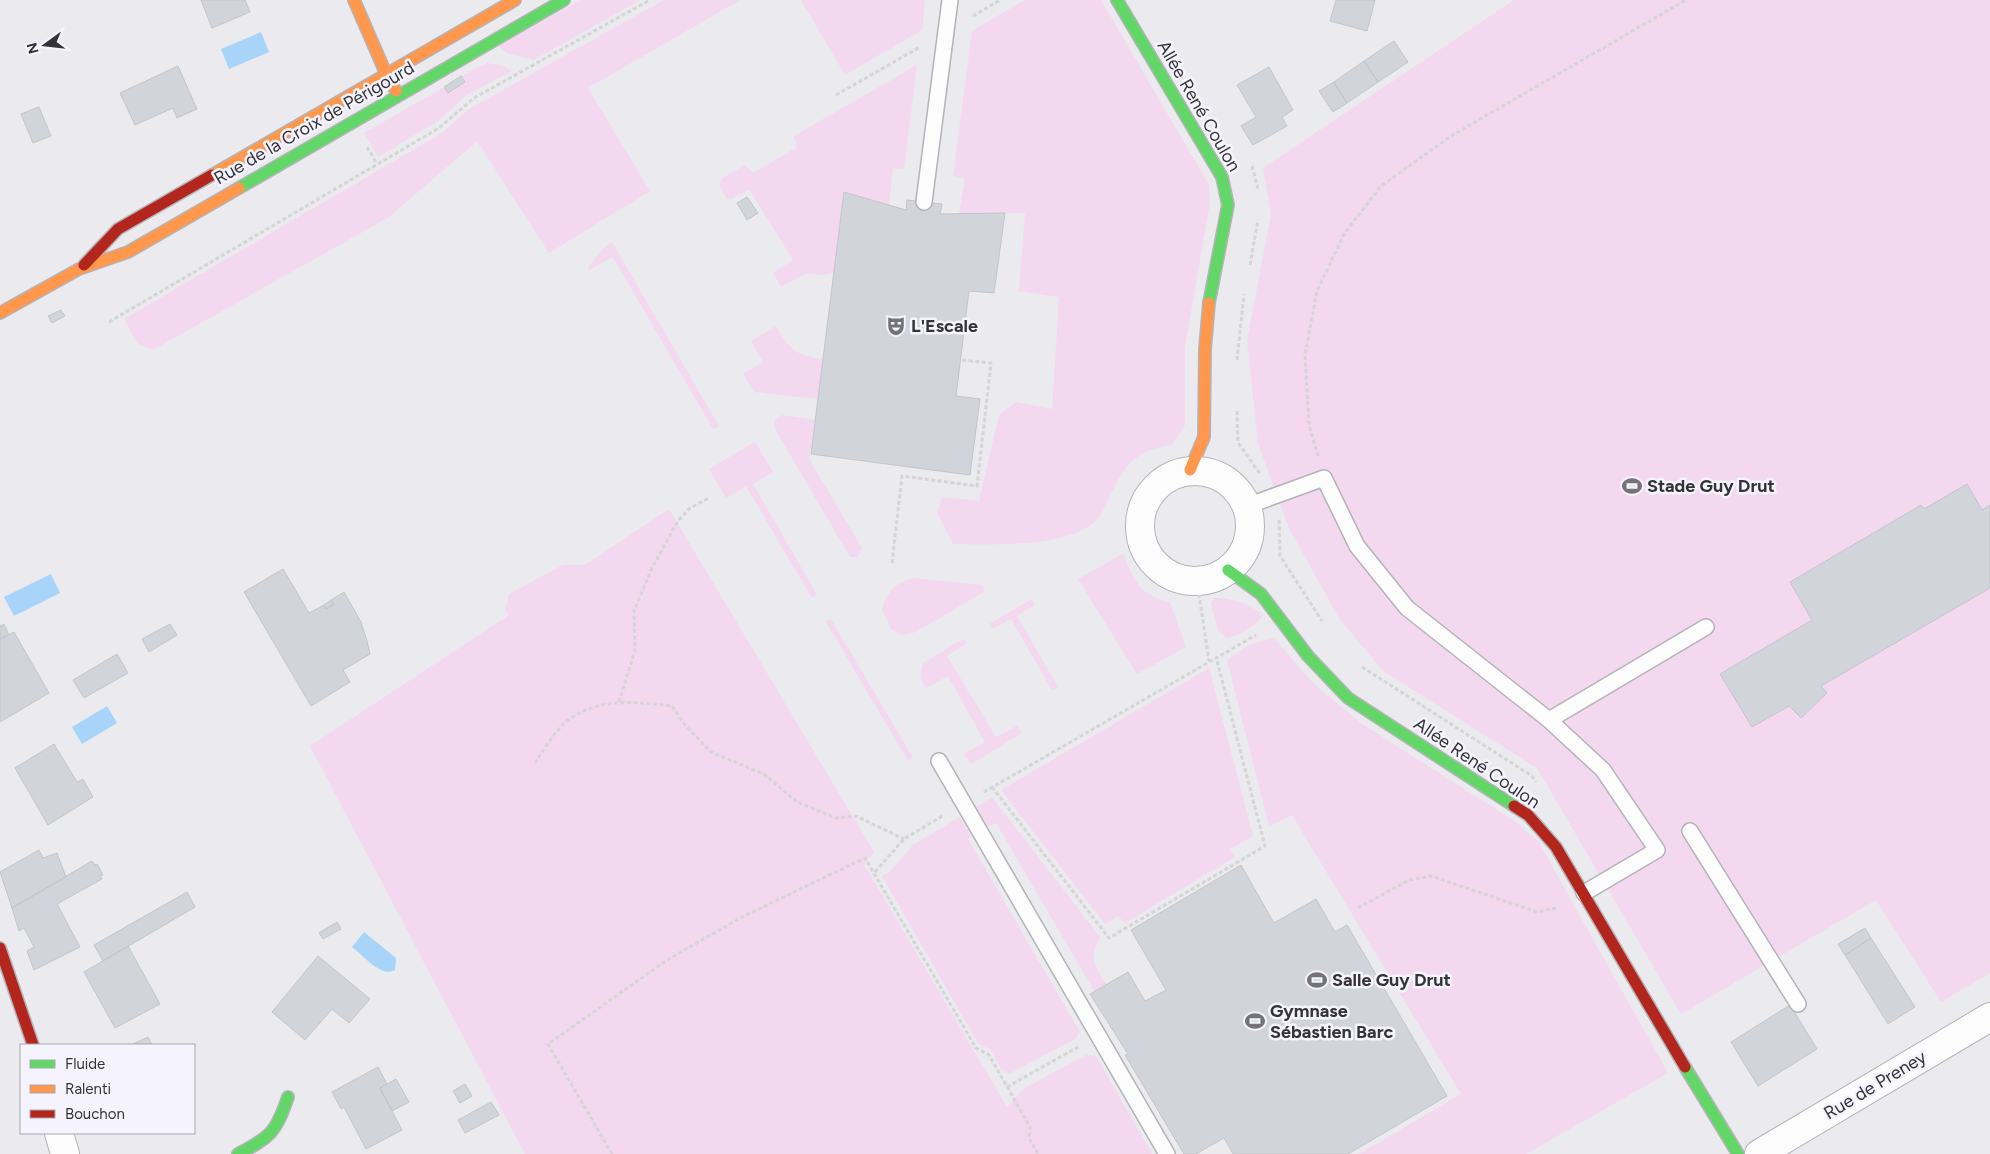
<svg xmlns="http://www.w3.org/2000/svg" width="1990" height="1154" font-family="Figtree,sans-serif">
	<rect width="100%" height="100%" fill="#eaeaef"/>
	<path fill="#f4d8ef" d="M581,0h59l-106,60 -25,-6 -11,-8z
		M664,0h76l-152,88 62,103 -101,62 -72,-112 -88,76 -236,133 -15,-6 -14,-25 318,-186 27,-24z
		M801,0h124l-3,30 -77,45z
		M1025,0h76l108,185 1,17 -25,145v78l-13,19c-41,10 -45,18 -63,54 -4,6 -6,15 -11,20 -25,31 -108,26 -145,26l-16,-31 5,-16 37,4 20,-86 17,-13 36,7 7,-112 -40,-6 6,-78 -66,1 6,-35 -12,-3 19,-145z
		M1514,0h476v973l-49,29 -65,-102 -195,114 -144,-246 -154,-97 -44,-53 -50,-90 -31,-85 -11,-102 24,-127 -8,-46z
		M487,63l16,3 9,5 -44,23 -30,27 -60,36 -14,-24 80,-46 4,6 17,-10 -4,-7z
		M917,65l-13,104 -11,-1 -4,37 -45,-12 -10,80 -11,2 -16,-2 -26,14 -8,-14 20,-13 -44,-71 -17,10 -6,-1 -6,-12 1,-7 24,-14 8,8 44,-26 -3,-11z
		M612,242l107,184 -6,3 -100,-172 -24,13 -1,-3 18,-21z
		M776,326c13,23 20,30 47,33l-5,40 -64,-7 -11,-18 20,-12 -12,-21z
		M782,415l33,5 -6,39 53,89 -4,9h-8l-75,-128 -1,-8z
		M755,442l18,30 -20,12 64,111 -5,3 -66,-112 -20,12 -17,-29z
		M669,509l205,343 -10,12 143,243 16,-18 63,-34 10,1 56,98h-627l-215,-408 199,-131 -4,-4 4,-17 54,-29h22z
		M1124,553c7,26 18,44 46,49l16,45 -49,27 -59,-95z
		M913,578l69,7 3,6 -69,41 -14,3 -11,-6 -9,-20c5,-17 14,-27 31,-31z
		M1214,598c20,1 33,4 49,17 -7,10 -24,22 -37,23l-8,-7 -7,-27z
		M1032,599l3,6 -18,11 41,71 -6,3 -41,-71 -19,10 -3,-5z
		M831,619l82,139 -5,3 -82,-139z
		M1274,638l41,47 47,39 154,98 22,19 130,232 -142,81h-167l102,-60 -169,-279 -23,11 -42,-166 23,-16z
		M963,639l4,4 -20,13 49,81 21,-11 5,7 -51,31 -7,-10 21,-12 -37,-66 -22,12 -6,-10 3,-15z
		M1209,668l44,168 -23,13 5,8 -110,66 -7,-7 -13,8 -104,-134z
		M992,797l108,140c-11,23 -6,28 7,48l-12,7 -99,-169 -10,5 -12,-20z
		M960,817l11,19 -3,3 112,193 -5,7 -66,35 -8,-5 -10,-19 -13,-7 -96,-167 8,-4 23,-27z"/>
	<path fill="#a8d4fa" d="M261,32l8,20 -40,17 -8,-20z
		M51,574l9,19 -46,23 -10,-19z
		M107,706l10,17 -35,21 -10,-17z
		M364,932l32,26 -1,12c-14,8 -32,-15 -43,-23z"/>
	<path fill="#d2d4dc" stroke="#c4c5c9" d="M201,0h44l5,12 -38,16z
		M1336,0h39l-8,31 -37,-10z
		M1394,41l14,21 -30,20 -14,-21z
		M1364,61l14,21 -31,21 -13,-21z
		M178,66l19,43 -20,9 -4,-10 -38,17 -15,-32z
		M1269,67l24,43 -11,7 5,9 -34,19 -12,-19 15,-9 -19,-32z
		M461,76l4,6 -17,11 -4,-6z
		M1334,82l13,21 -14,9 -14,-21z
		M39,107l12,29 -18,7 -12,-29z
		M844,192l62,18 1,-10 35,4 -2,10 65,-1 -11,80 -25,-2 -13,105 24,3 -10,76 -159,-21z
		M747,197l11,16 -11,7 -10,-17z
		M61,310l4,6 -13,7 -4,-7z
		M1967,484l15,26 8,-5v83l-169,98 6,7 -26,25 -12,-12 -37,21 -32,-53 92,-54 -22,-38 131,-77 3,4z
		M283,569l26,44 15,-8 2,4 8,-5 -3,-4 13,-8 17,30 6,19 3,13 -27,16 7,12 -39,24 -67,-114z
		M331,600l3,4 -8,5 -2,-4z
		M4,624l5,11 -9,4v-13z
		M170,624l7,11 -28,17 -7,-13z
		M14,632l35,61 -49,29v-83z
		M117,654l11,19 -44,25 -11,-18z
		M54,744l23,38 6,-3 10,18 -45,28 -33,-57z
		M39,850l4,8 14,-5 9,24 -54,31 -12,-36z
		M92,861l3,4 2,-1 6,11 -3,1 2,3 -45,25 23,43 -46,23 -7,-19 7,-4 -10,-19 -5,3 -7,-23z
		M1241,865l33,58 42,-24 19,33 12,-7 100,171 -99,58h-115l-9,-16 -28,16h-12l-59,-99 3,-1 -38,-60 38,-22 17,29 21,-11 -35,-60z
		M187,892l8,15 -92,54 -9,-16z
		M337,922l4,7 -18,10 -4,-6z
		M1865,928l6,10 -26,17 -7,-11z
		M1871,938l44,69 -27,17 -43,-69z
		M128,946l32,58 -45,24 -31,-56z
		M318,956l52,43 -21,24 -17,-14 -27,31 -33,-28z
		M1790,1005l27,44 -59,37 -27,-44z
		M148,1037l4,8h-21z
		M378,1067l9,17 -7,4 22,42 -36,19 -22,-42 -3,2 -9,-17z
		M396,1079l13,23 -17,9 -12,-23z
		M465,1084l7,12 -12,7 -7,-12z
		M491,1102l8,13 -34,18 -7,-13z"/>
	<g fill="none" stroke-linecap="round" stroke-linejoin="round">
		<defs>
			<path id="lane" d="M924,202l26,-202
				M1247,506l77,-28 33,68 50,62 142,112 54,50 54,80 -73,43
				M1549,720l157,-93
				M939,761l228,393
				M1690,831l108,173"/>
			<path id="street" d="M1140 526a55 55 0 1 1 110 0a55 55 0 1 1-110 0Z
				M59,1133l6,21
				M1759,1154l231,-137"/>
			<path id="fast" d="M1117,0l105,177 6,28 -19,98
				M239,188l325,-188
				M1228,570l33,24 47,62 40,42 166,108
				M1685,1067l53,87
				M238,1154c33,-17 38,-22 50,-57"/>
			<path id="slow" d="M354,0l33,76 9,15
				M212,175l303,-175
				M0,313l79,-44 49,-17 111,-64
				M1190,470l14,-33 1,-88 4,-46"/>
			<path id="jam" d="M84,265l34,-36 94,-54
				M1514,806l14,9 28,32 129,220
				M0,948l33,97"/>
		</defs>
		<use href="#lane" stroke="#b4b4b8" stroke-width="18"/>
		<use href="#street" stroke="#b4b4b8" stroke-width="30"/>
		<use href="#fast" stroke="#b4b4b8" stroke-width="14"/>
		<use href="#slow" stroke="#b4b4b8" stroke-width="14"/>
		<use href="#jam" stroke="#b4b4b8" stroke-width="14"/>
		<path stroke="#d5d5d6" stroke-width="3" stroke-dasharray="4 2.5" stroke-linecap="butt" d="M973,16l27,-16
			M836,95l84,-48
			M367,147l10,17
			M1252,166l6,23
			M1250,265l8,-45
			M109,322l330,-194 35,-30 176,-98
			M1237,360l7,-66
			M1237,411l1,32 23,32
			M1318,456l-9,-31 -4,-70 12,-64 27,-57 37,-48 70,-50 235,-136
			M1279,520l1,36 42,65
			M892,563l10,-87 75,10 14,-123 -30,-3
			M1197,581l12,80
			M1362,667l170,109 4,6
			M619,702l16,-52 -1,-39 18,-43 26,-47 12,-13 19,-10
			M535,763c9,-14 20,-32 33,-43 31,-23 69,-18 104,-14l13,19 26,27 53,22 33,28 39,16 20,-2 48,23
			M992,787l117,151 156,-92 -49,-189
			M984,792l272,-157
			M875,872l29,-33 40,-24
			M1358,908l51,-28 22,-4 106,36 19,-4
			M1007,1087l71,-40
			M612,1154l-64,-110 119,-84 77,-44 121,-58 111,190 13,7 41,72 -1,11 9,16"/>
		<use href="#lane" stroke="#fcfcfd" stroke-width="15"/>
		<use href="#street" stroke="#fcfcfd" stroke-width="28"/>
		<use href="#fast" stroke="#63d668" stroke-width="11"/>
		<use href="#slow" stroke="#ff974d" stroke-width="11"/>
		<use href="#jam" stroke="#b3261e" stroke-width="11"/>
	</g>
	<defs>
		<symbol id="theatre-bare" viewBox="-9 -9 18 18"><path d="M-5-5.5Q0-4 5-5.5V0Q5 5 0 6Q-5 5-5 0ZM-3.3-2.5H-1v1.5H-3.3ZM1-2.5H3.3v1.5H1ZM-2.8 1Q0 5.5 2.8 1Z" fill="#747478" stroke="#f5f4fe" stroke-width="2.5" paint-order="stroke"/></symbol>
		<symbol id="stadium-bare" viewBox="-9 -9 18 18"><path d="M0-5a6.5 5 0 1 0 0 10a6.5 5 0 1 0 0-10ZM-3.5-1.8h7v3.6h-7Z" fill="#747478" stroke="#f5f4fe" stroke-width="2.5" paint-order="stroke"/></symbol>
	</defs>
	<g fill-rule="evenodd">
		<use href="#theatre-bare" x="882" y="312" width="28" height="28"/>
		<use href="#stadium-bare" x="1618" y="472" width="28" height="28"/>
		<use href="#stadium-bare" x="1303" y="966" width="28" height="28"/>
		<use href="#stadium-bare" x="1241" y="1007" width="28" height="28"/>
	</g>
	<g text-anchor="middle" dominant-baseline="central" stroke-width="5" stroke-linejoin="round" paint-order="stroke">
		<g font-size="18" fill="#343438" stroke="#f5f4fe">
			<text transform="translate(1199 106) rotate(60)">Allée René Coulon</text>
			<text transform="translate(314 123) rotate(-30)">Rue de la Croix de Périgourd</text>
			<text transform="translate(1477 763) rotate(34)">Allée René Coulon</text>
			<text transform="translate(1875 1085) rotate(-31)">Rue de Preney</text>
		</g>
		<g font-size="18" font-weight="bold" fill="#343438" stroke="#f5f4fe" text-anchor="start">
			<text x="911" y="326">L'Escale</text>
			<text x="1647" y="486">Stade Guy Drut</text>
			<text x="1332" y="980">Salle Guy Drut</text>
			<text x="1270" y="1011">Gymnase<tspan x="1270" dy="21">Sébastien Barc</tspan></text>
		</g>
	</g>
	<rect x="20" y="1044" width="175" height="90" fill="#f5f4fe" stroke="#a8a7af"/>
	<rect x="30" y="1060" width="25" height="8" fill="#63d668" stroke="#a8a7af"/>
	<text x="65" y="1069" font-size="15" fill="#343438">Fluide</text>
	<rect x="30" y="1085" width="25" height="8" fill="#ff974d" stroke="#a8a7af"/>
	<text x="65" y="1094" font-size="15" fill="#343438">Ralenti</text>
	<rect x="30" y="1110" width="25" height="8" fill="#b3261e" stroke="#a8a7af"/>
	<text x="65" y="1119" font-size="15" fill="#343438">Bouchon</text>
	<g transform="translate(45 45) rotate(255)" stroke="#f5f4fe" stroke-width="4" paint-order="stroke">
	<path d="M0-4L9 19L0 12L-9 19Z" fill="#343438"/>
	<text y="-8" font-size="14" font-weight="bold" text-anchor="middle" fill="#343438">N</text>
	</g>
</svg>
